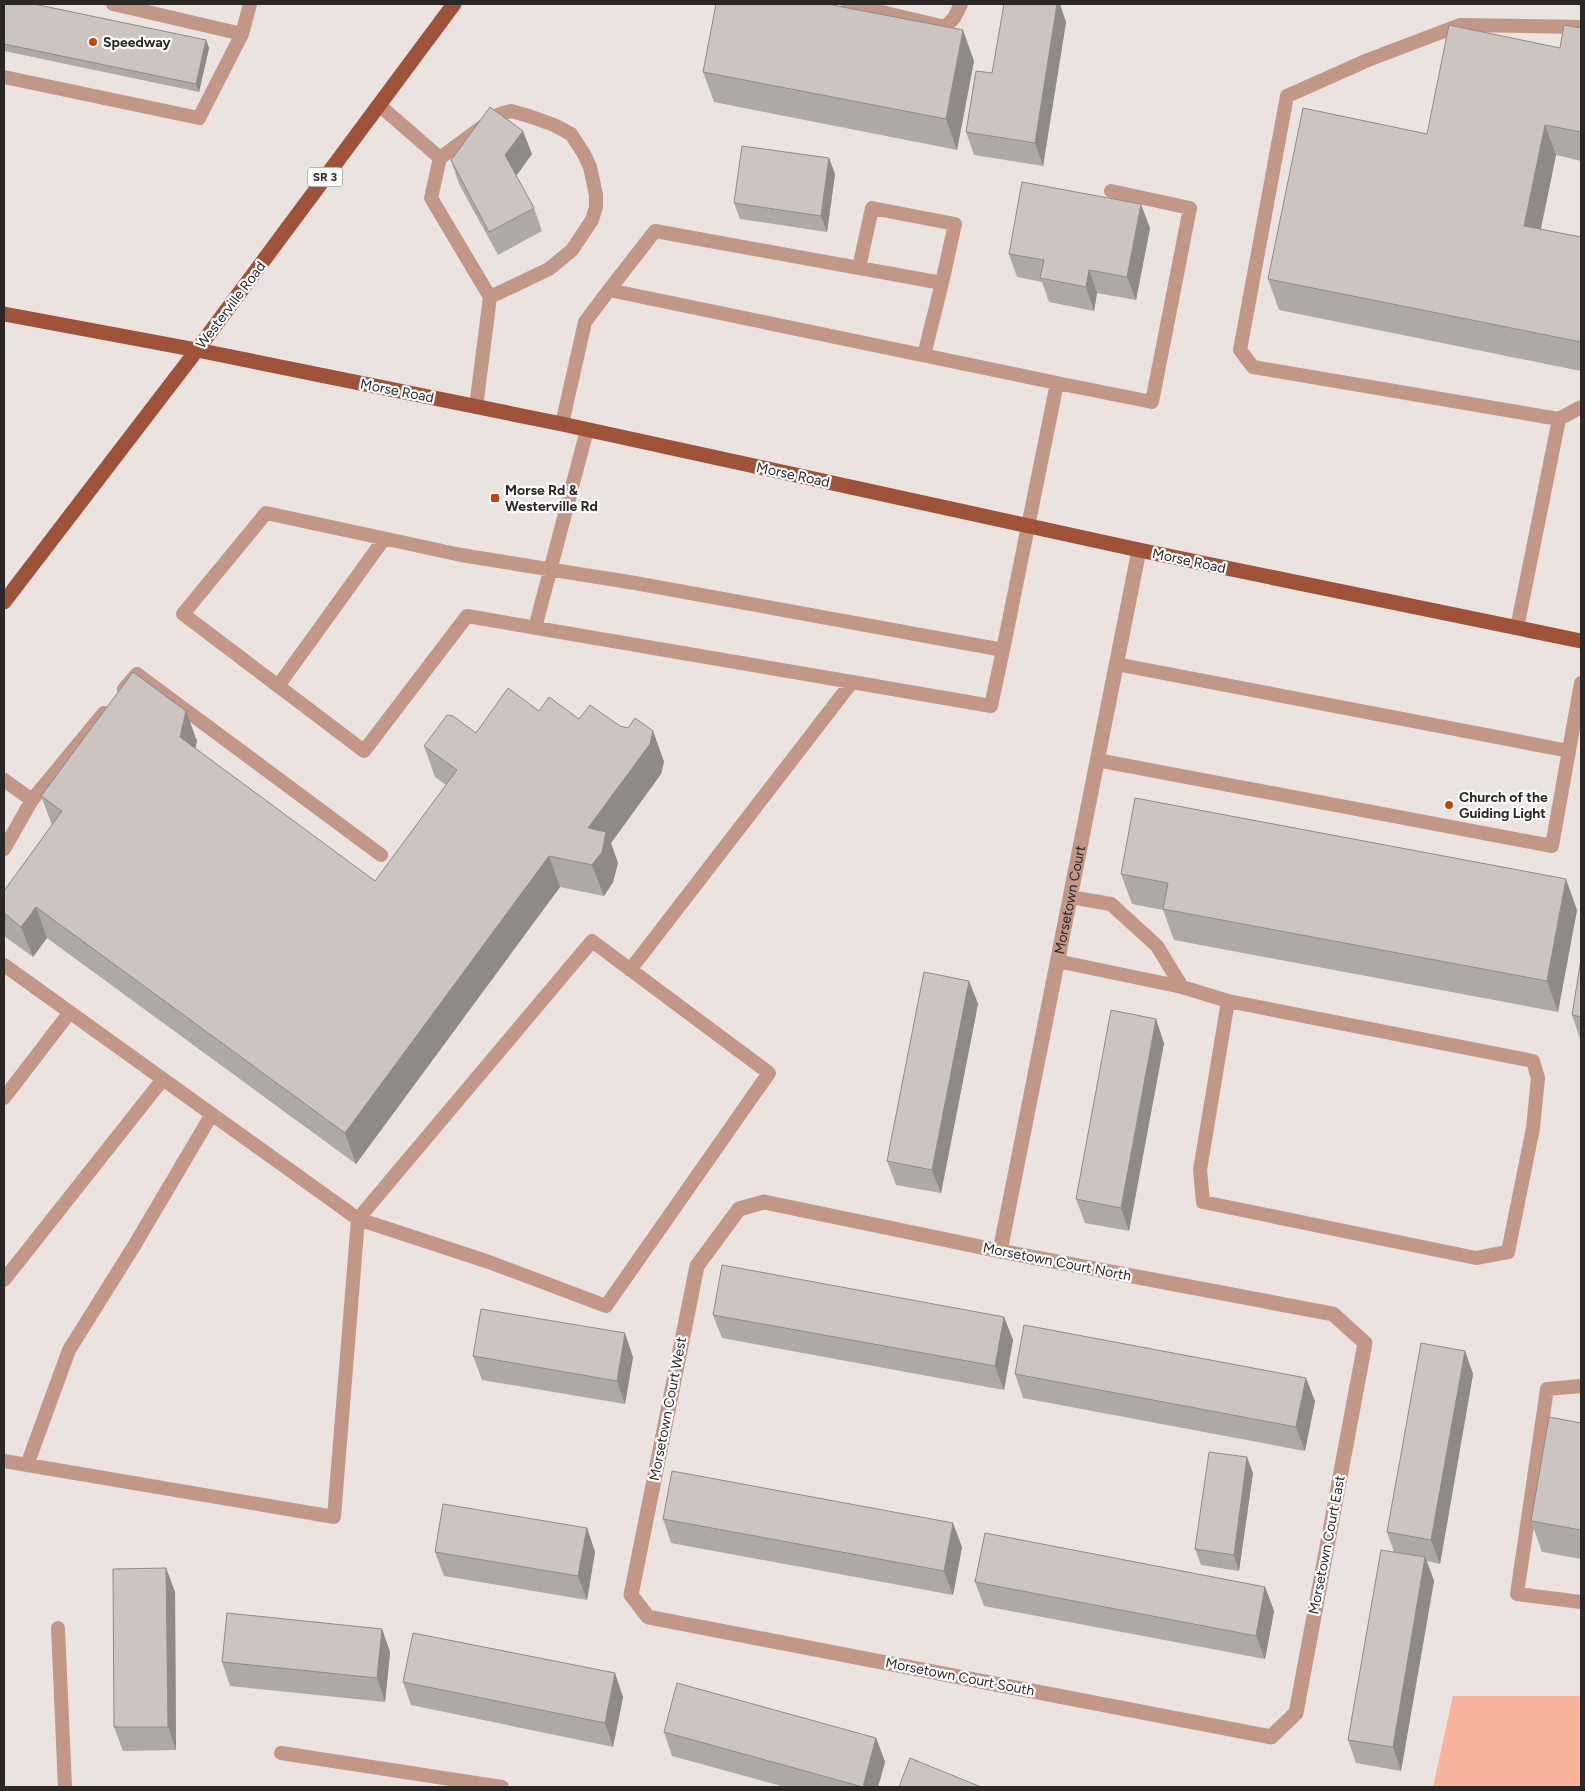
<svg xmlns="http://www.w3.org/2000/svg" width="1585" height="1791" font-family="Figtree,sans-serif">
	<rect width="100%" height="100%" fill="#ebe3e0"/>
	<path fill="#f9b39c" d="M1453,1696h128v91h-148z"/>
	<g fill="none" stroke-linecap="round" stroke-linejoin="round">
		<path stroke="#c29788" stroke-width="14" d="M113,4l129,30
			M848,4l97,23 9,-9 7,-14
			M1581,27l-121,-2 -92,35 -81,36 -47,254 13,17 306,52 22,-12
			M4,77l195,41 43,-84 8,-30
			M379,105l61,53 -9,40 59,99 -14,110
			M440,158l60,-44 11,-3 18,5 25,9 17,9 13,20 6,13 6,28v12l-4,13 -20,30 -23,19 -59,28
			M924,355l18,-72
			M1057,383l95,19 38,-194 -79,-17
			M562,424l23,-102 24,-32
			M535,628l52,-198
			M1517,628l42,-209
			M1116,664l453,87
			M852,682l139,24 12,-56
			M278,686l106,-147
			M124,689l13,-15 244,181
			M1097,760l455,86 29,-163
			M4,780l28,20
			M4,849l28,-49 72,-87
			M1070,897l41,7 46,42 25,41 46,14 305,60 5,17 -5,50 -25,124 -32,6 -273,-56 -3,-32 28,-169
			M1057,961l125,26
			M4,965l354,254 131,43 117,44 163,-233 -177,-132 -234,278 -24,298 -330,-56
			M630,970l222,-288 -385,-66 -103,135 -181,-137 83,-101 195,42 174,28 368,67 54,-267 -448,-93 46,-59 287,52 13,-59 -83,-16 -13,60
			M4,1098l66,-86
			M4,1280l159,-201
			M1581,1386l-34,3 -30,205 64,8
			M27,1465l42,-115 65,-104 78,-132
			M58,1628l7,159
			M281,1753l221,34"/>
		<g stroke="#c29788" stroke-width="15">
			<path d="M764,1202l236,49 333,63 32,29 -69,370 -25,24 -623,-120 -17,-22 66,-329 42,-57z"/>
			<path id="s1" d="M1000,1251l139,-701"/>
		</g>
		<path stroke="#9e5339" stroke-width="15" d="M4,314l193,36 365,74 577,126 442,91
			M4,602l193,-252 257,-346"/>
	</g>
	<path fill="#afa9a6" d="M4,4l202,36 3,8 -10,44 -195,-41z
		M1066,22l-23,144 -69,-11 -8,-23z
		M1581,28v133l-25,-6 -15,74 40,8v134l-302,-61 -11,-31 159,-145 133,-86z
		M974,61l-17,89 -243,-48 -11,-30z
		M532,154l-16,22 18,32 8,23 -44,24 -39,-71 -8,-24z
		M829,158l6,16 -8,58 -87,-13 -6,-16z
		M1150,228l-14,72 -39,-7 -3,18 -45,-9 -7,-20 -25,-5 -8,-23z
		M539,711l89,17 25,3 11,31 -3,12 -50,69 7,20 -5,19 -9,14 -44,-9 -204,277 -309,-226 -14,19 -29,-21v-45l48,-66 -11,-29 156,-55 -2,8 180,132 71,-96 -11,-8 -11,-31 52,-13z
		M1121,874l456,36 -19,102 -384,-72 -11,-30 -31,-6z
		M1581,959v83l-9,-27z
		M969,981l9,23 -37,189 -45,-8 -9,-24z
		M1164,1043l-35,188 -44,-8 -9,-24z
		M713,1315l291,2 9,23 -9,50 -282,-52z
		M1465,1351l8,23 -33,190 -13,-3 7,20 -33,190 -45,-8 -8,-23 46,-188 -7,-20z
		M473,1356l160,1 -8,47 -143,-24z
		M1015,1374l300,27 -10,50 -282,-53z
		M1581,1423v136l-39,-7 -11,-31z
		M1253,1473l-14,98 -38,-6 -6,-16z
		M663,1519l299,28 -9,48 -282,-52z
		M587,1528l8,24 -8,48 -143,-24 -9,-24z
		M166,1568l9,24 1,158 -53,1 -9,-24z
		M975,1582l290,5 9,24 -9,48 -281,-53z
		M382,1629l8,23 -5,50 -155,-16 -8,-24z
		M403,1682l220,15 -10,50 -202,-42z
		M664,1732l212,6 9,24 -7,25h-93l-113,-31z"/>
	<path fill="#8f8987" d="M1057,4h3l6,18 -23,144 -8,-23z
		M963,30l11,31 -17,89 -11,-31z
		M206,40l3,8 -10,44 -3,-8z
		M1545,125l11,30 -21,101 -11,-30z
		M523,131l9,23 -18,25 -9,-24z
		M829,158l6,16 -8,58 -6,-16z
		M1141,204l9,24 -14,72 -9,-23z
		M1089,270l8,23 -3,18 -8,-24z
		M186,711l11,30 -6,27 -11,-31z
		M653,731l11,31 -3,12 -50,69 7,20 -5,19 -9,14 -12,-31 -4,-37z
		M549,856l11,31 -204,277 -11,-31z
		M1566,879l11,31 -19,102 -11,-31z
		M36,907l11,31 -14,19 -12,-30z
		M969,981l9,23 -37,189 -9,-23z
		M1156,1019l8,24 -35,188 -8,-23z
		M1004,1317l9,23 -9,50 -9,-24z
		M625,1333l8,24 -8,47 -8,-23z
		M1465,1351l8,23 -33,190 -9,-24z
		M1306,1378l9,23 -10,50 -9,-24z
		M1247,1457l6,16 -14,98 -5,-16z
		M953,1523l9,24 -9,48 -9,-24z
		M587,1528l8,24 -8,48 -9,-24z
		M1425,1557l9,24 -33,190 -8,-24z
		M166,1568l9,24 1,158 -8,-23z
		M1265,1587l9,24 -9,48 -9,-23z
		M382,1629l8,23 -5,50 -8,-24z
		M615,1673l8,24 -10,50 -8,-24z
		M876,1738l9,24 -7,25h-15z"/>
	<path fill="#ccc4c1" stroke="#8f8987" d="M4,4h30l172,36 -10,44 -192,-40z
		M716,4h111l136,26 -17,89 -243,-47z
		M1004,4h53l-22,139 -69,-11 10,-61 16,2z
		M1449,25l111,23 4,-23 17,3v104l-36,-7 -21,101 57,11v105l-313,-63 35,-171 124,26z
		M490,107l33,24 -18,24 29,53 -45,24 -38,-72z
		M742,146l87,12 -8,58 -87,-13z
		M1022,182l119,22 -14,73 -38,-7 -3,17 -46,-9 4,-18 -35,-6z
		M133,672l53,39 -6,26 195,144 82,-111 -33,-24 23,-31 6,1 23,17 32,-45 31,23 10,-14 30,22 11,-14 30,21 8,2 7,-10 18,13 -3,13 -62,84 18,4 -4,20 -10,13 -43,-9 -204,277 -309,-226 -15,20 -17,-14v-22l58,-80 -21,-15z
		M1135,798l431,81 -19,102 -384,-72 5,-26 -47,-9z
		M1581,959v58l-9,-2z
		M924,972l45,9 -37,189 -45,-9z
		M1111,1010l45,9 -35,189 -45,-9z
		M722,1265l282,52 -9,49 -282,-51z
		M481,1309l144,24 -8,48 -144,-25z
		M1024,1325l282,53 -10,49 -281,-53z
		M1421,1343l44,8 -34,189 -44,-8z
		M1549,1417l32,6v107l-50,-9z
		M1209,1452l38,5 -13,98 -39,-6z
		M672,1471l281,52 -9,48 -281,-52z
		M443,1504l144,24 -9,48 -143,-24z
		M985,1533l280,54 -9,49 -281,-54z
		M1381,1550l44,7 -32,190 -45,-7z
		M166,1568l2,159h-54l-1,-158z
		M227,1613l155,16 -5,49 -155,-16z
		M413,1633l202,40 -10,50 -202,-41z
		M677,1683l199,55 -13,49 -199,-55z
		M910,1758l71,29h-82z"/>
	<g fill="#c84200" stroke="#fff" stroke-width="2">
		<circle cx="93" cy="42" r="5"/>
		<rect x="490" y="493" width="10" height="10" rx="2.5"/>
		<circle cx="1449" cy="805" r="5"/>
	</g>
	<g text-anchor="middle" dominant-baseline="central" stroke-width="4.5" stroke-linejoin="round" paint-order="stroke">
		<rect fill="#fff" stroke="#6a6867" stroke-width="1" x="307.5" y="167.5" width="35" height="19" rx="4"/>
		<g font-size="12" font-weight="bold" fill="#2a2726">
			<text x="325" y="177">SR 3</text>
		</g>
		<g font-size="14" font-weight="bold" fill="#2a2726" stroke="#fff" text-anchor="start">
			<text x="103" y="42">Speedway</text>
			<text x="505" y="490">Morse Rd &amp;<tspan x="505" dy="16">Westerville Rd</tspan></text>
			<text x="1459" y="797">Church of the<tspan x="1459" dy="16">Guiding Light</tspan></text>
		</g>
		<g font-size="14" fill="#2a2726" stroke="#fff">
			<text transform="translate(231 305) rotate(-53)">Westerville Road</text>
			<text transform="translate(397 391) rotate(11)">Morse Road</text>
			<text transform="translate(793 475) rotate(12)">Morse Road</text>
			<text transform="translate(1189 561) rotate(12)">Morse Road</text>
			<text stroke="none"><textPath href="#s1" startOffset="358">Morsetown Court</textPath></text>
			<text transform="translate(1057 1262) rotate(11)">Morsetown Court North</text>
			<text transform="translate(668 1409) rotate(-79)">Morsetown Court West</text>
			<text transform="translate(1327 1545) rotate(-79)">Morsetown Court East</text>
			<text transform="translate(960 1677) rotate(11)">Morsetown Court South</text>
		</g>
	</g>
	<rect width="1585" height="1791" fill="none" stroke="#2a2726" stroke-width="10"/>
</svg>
